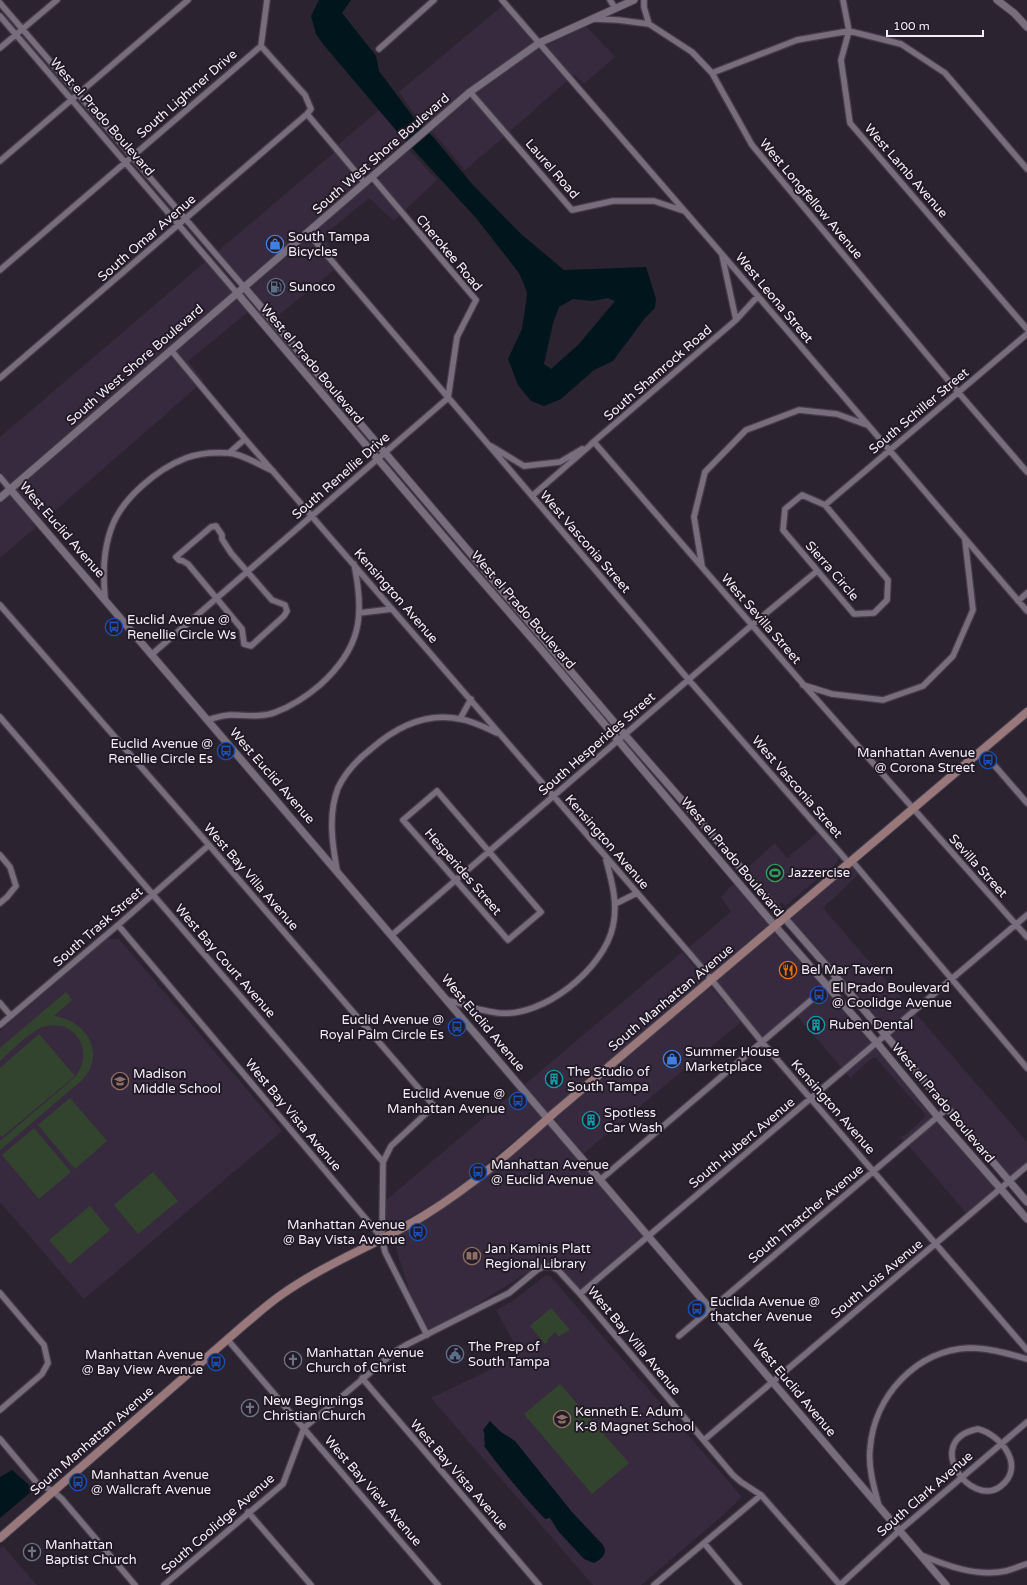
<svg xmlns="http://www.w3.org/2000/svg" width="1027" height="1585" font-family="'Varela Round',sans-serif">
	<rect width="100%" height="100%" fill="#2c2331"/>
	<path fill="#372a3e" d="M502,6l32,37 -108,83 -10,-10 -17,-24z
		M586,26l29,31 -31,27 -9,-9 -2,1 -28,-32z
		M538,48l29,33 -58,51 -34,-39z
		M469,97l35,40 -39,33 -34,-40z
		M380,109l26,30 -36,34 -9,-1 -23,-27z
		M409,150l28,30 -32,30 -25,-29 -1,-4 2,-3z
		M335,152l21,25 2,4 -1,3 -112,98 -27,-31z
		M368,184l7,2 25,29 -6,6 -25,-23 -47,39 7,7 10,20 -26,-31z
		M307,238l27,32 -59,48 -26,-31z
		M205,262l27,31 -221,191 -11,-13v-34z
		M236,298l12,14 -60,49 16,20 -1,1 -27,-32z
		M170,355l27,32 -154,134 -28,-32z
		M10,494l27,32 -37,32v-56z
		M817,833l21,24v5l-53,44 -3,-4 -3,3 -22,-26 -6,-2 -6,-7 30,-27 12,15z
		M851,866l7,9 -35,33 88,101 -25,21 -97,-113z
		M734,883l36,43 -58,50 -24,-28 43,-36 -10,-15z
		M774,931l49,55 -60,51 -47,-56z
		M107,939h12l163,192 -198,168 -84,-97v-171z
		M682,952l24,29 -157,132 -25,-28z
		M710,986l31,36 -158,132 -30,-36z
		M827,991l45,51 -30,26 -45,-52z
		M916,1014l111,128v19l-17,15 -119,-141z
		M876,1047l57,70 -29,24 -4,-5h4l20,-18 1,-4 -49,-56h-4l-20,18 -1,3 -5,-6z
		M518,1089l25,29 -101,81 -52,30 -4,-12v-17z
		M937,1122l58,66 -29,25 -57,-67z
		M547,1123l96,112 -63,54 -21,-24 -8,-2h-9l-74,47 -39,20 -19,-38 -18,-56 54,-31z
		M546,1275l5,2 191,220 -19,18 -82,70h-48l-162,-187 69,-33 20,-12 -24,-43 17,-9z
		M3,1546l34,39h-37v-37z"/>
	<path fill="#33442e" d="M66,992l6,8 -18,16c32,4 54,38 27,65l-81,69v-9l74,-63c22,-25 2,-61 -31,-51 -11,3 -33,25 -43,34v-13z
		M39,1034l36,42 -73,61 -2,-2v-67z
		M70,1098l37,43 -32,28 -37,-44z
		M34,1128l37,44 -32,27 -37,-44z
		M153,1172l25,29 -40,33 -24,-29z
		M90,1206l20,24 -40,34 -21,-24z
		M551,1308l19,22 -11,6 -4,-4 -8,8 1,2 -3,2 -15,-18z
		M560,1384l69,79 -37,31 -68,-80z"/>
	<path fill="#00151c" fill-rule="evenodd" d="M319,0h32l-9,13 34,43 3,15 35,47 20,20 38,46 49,50 43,36 82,-3 10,32 -1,9 -10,10 -32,43 -19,9 -33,29 -17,7 -13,-5 -13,-16 -10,-26 14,-30 4,-26 1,-11 -8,-19 -43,-55 -76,-83 -77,-91 -7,-10 -5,-18zM608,298l7,3 -36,43 -28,25 -7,-5 9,-41 6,-16 14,-8 19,2z
		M490,1421l11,11 14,9 57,71 31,33c5,9 -1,14 -9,18l-10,-4 -26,-28 -8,-13 -5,1c-22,-23 -42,-48 -61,-73l1,-2c-2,-5 1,-9 -2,-14z
		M12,1470l16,14 4,7 -32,27v-41z"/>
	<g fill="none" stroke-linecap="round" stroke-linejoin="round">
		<defs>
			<path id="minor" d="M502,0l219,253 306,358
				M610,0l5,8
				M644,0v7l5,17
				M843,0l6,31 -8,29 9,63 177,206
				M0,3l244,284
				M0,16l237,277
				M594,19l24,1 31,4 43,28 20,21 40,72 206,247 69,80
				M0,48l57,-48
				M379,49l55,-49
				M712,73l85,-33 52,-9 52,13 44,29 82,96
				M470,92l102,118 41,-9h41l30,10
				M307,114l58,69
				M0,161l188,-161
				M308,233l380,446 161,184
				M0,270l261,-224
				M736,320l22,-24
				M171,350l74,89 458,530 59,73 265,308
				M0,378l307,-264 4,-5 -6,-14 -44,-49 6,-46
				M591,444l145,-124 -14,-65
				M491,446l33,20 36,-4 22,-13
				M229,453l16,-14
				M0,477l10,12
				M802,495l23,10 63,75 -1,20 -13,13 -20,1 -71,-84 2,-21z
				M532,496l62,-54 209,242 224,253
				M825,505l202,-171
				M216,526l6,9v4l9,14 41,47 13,5 2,6 -3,5 -33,30 -7,-2 -2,-15 -54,-65 -5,-3 -4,-1 -3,-3 35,-30z
				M702,566l-8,-49 11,-45 41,-42 53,-20 38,4 30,11
				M105,598c-2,-24 -2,-46 6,-69 10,-30 46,-60 75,-71 13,-5 28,-6 42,-5 15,1 31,12 45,18
				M1018,601l9,-8
				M0,605l209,240 225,261 -43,40 -8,16
				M359,613l33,-4
				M151,655l297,-257 9,-61 19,-37 -104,-123
				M803,685l29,9 51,6 40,-14 30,-30 20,-46 -8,-70
				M0,717l383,445 -1,76
				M460,719l11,-20
				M207,720c8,-2 16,-5 24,-5 15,0 31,3 45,-3 16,-6 31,-16 44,-27 41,-37 45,-69 34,-121
				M982,751l45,52
				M437,791l104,121 -33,28 -105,-120z
				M0,855l10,12 6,19 -9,11 -7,6
				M852,861l175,207
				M337,870c-5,-27 -9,-56 1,-82 7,-15 20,-29 33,-39 25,-22 56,-37 89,-30 13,2 26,9 37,14
				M615,904l22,-11
				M118,925l264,313 3,14 42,83
				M392,935l360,-310 65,-54
				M448,1000c16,5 33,11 50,13 45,5 106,-44 115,-87 5,-23 -1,-44 -7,-66
				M0,1003l11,13
				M0,1025l118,-100 91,-80
				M600,1180l237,-202
				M0,1293l44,52 4,18 -6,11 -42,36
				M580,1294l447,-379
				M679,1336l269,-228
				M227,1339l211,246
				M362,1378l177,207
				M978,1429c23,6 48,37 23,57 -30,24 -80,-46 -23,-57z
				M0,1439l37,44 16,8 9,8 73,86
				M704,1440l323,-274
				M879,1506c-5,-18 -11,-39 -9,-57 4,-53 46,-99 100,-101 20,0 39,6 57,11
				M248,1512l63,73
				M704,1543l35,42
				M921,1555c26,11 56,22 85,16 7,-2 14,-5 21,-7
				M164,1585l119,-101 21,-56 92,-77 10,-6 103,-52 28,-23 6,-3 7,-1 8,4 22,24 153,181 8,7 20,13 79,90
				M654,1585l107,-90
				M840,1585l60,-55 127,-108"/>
			<path id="tertiary" d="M997,0l17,13 13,14
				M244,287l381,448 212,243 190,224
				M237,293l224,264 79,91 235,278 102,117 61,74 89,102
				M10,489l936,1096
				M0,498l470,-406 69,-49 95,-43"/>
			<path id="secondary" d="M0,1538l245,-214c12,-10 23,-20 36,-29 45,-32 97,-51 144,-80 47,-29 88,-65 129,-102l473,-401"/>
		</defs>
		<use href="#minor" stroke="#453e4a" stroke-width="8"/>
		<use href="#tertiary" stroke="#453e4a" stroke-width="9"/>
		<use href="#secondary" stroke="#453e4a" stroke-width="10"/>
		<use href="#minor" stroke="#776d7d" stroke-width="5.5"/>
		<use href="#tertiary" stroke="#776d7d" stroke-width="7"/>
		<use href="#secondary" stroke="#99787c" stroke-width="8"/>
	</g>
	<defs>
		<symbol id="shop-ring" viewBox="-11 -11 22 22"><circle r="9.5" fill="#221a27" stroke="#3f7fe0" stroke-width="1.5"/><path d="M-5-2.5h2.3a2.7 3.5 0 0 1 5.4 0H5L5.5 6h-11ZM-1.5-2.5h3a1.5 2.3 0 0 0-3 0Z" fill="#3f7fe0"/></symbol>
		<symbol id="fuel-ring" viewBox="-11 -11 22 22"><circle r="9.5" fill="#221a27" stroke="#5c6f8a" stroke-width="1.5"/><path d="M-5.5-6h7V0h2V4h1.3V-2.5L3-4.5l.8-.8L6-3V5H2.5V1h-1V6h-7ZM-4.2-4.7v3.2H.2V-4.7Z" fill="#5c6f8a"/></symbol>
		<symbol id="bus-ring" viewBox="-11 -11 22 22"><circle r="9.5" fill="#221a27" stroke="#1a4fb4" stroke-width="1.5"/><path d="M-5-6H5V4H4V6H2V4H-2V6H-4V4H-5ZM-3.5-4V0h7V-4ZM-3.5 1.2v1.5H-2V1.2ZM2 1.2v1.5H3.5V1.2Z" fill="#1a4fb4"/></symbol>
		<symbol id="stadium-ring" viewBox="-11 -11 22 22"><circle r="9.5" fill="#221a27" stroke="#2e9e5b" stroke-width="1.5"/><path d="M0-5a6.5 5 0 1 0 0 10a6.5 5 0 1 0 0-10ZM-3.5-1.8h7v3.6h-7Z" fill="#2e9e5b"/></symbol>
		<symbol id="restaurant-ring" viewBox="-11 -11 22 22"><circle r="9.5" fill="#221a27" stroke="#e8710a" stroke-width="1.5"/><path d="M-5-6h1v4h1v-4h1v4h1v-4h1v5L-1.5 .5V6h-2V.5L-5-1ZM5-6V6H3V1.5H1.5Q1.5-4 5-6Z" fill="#e8710a"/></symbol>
		<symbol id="building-ring" viewBox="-11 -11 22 22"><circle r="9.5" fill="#221a27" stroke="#0f9aa8" stroke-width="1.5"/><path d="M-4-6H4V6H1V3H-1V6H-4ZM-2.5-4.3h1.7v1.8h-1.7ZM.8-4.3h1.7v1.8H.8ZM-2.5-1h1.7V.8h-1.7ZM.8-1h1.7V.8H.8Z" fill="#0f9aa8"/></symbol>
		<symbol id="school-ring" viewBox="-11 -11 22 22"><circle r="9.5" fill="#221a27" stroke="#8d6e63" stroke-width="1.5"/><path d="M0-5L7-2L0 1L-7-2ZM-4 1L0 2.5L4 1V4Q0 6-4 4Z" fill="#8d6e63"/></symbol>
		<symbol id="library-ring" viewBox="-11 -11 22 22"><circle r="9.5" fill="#221a27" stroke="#8d6e63" stroke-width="1.5"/><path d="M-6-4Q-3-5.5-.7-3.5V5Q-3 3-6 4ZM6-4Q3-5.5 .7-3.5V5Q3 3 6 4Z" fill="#8d6e63"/></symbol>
		<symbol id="civic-ring" viewBox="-11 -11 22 22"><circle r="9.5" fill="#221a27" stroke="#5c6f8a" stroke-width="1.5"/><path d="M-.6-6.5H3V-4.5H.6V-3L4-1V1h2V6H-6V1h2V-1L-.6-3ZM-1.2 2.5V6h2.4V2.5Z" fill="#5c6f8a"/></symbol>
		<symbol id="church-ring" viewBox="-11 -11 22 22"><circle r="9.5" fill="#221a27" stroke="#6b7280" stroke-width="1.5"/><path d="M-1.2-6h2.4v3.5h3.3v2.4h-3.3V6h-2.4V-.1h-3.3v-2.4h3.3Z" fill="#6b7280"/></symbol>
	</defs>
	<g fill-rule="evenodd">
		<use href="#shop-ring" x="265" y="234" width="20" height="20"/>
		<use href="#fuel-ring" x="266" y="277" width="20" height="20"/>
		<use href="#bus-ring" x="104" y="617" width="20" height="20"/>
		<use href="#bus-ring" x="216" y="741" width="20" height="20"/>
		<use href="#bus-ring" x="978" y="750" width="20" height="20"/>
		<use href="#stadium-ring" x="765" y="863" width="20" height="20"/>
		<use href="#restaurant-ring" x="778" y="960" width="20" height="20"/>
		<use href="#bus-ring" x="809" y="985" width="20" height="20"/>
		<use href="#building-ring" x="806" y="1015" width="20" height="20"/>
		<use href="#bus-ring" x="447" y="1017" width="20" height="20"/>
		<use href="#shop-ring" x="662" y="1049" width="20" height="20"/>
		<use href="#building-ring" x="544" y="1069" width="20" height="20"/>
		<use href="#school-ring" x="110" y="1071" width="20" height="20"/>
		<use href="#bus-ring" x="508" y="1091" width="20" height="20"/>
		<use href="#building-ring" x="581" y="1110" width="20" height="20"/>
		<use href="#bus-ring" x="468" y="1162" width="20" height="20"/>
		<use href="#bus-ring" x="408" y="1222" width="20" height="20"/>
		<use href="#library-ring" x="462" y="1246" width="20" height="20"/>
		<use href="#bus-ring" x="687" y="1299" width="20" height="20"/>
		<use href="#civic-ring" x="445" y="1344" width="20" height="20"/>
		<use href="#church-ring" x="283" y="1350" width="20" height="20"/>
		<use href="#bus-ring" x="206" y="1352" width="20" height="20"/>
		<use href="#church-ring" x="240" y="1398" width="20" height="20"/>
		<use href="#school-ring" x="552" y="1409" width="20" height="20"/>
		<use href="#bus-ring" x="68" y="1472" width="20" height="20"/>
		<use href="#church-ring" x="22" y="1542" width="20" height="20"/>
	</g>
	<g text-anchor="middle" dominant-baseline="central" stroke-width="4" stroke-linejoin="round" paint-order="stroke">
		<g font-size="13" fill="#f4eef8" stroke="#221a27">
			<text transform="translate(187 94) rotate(-41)">South Lightner Drive</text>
			<text transform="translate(102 117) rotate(49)">West el Prado Boulevard</text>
			<text transform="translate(381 154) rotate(-41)">South West Shore Boulevard</text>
			<text transform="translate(552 169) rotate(49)">Laurel Road</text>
			<text transform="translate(906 171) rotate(49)">West Lamb Avenue</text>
			<text transform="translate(811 199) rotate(50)">West Longfellow Avenue</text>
			<text transform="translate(147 238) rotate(-41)">South Omar Avenue</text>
			<text transform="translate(449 253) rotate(50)">Cherokee Road</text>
			<text transform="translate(774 298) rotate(50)">West Leona Street</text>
			<text transform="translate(312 364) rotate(50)">West el Prado Boulevard</text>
			<text transform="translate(135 365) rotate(-41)">South West Shore Boulevard</text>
			<text transform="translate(658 373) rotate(-41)">South Shamrock Road</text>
			<text transform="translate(919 411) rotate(-40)">South Schiller Street</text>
			<text transform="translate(341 476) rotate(-41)">South Renellie Drive</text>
			<text transform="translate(62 530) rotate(49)">West Euclid Avenue</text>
			<text transform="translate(585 542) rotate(49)">West Vasconia Street</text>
			<text transform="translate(832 571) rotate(49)">Sierra Circle</text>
			<text transform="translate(396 596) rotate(49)">Kensington Avenue</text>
			<text transform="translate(523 610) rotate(49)">West el Prado Boulevard</text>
			<text transform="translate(761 619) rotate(49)">West Sevilla Street</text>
			<text transform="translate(597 744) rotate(-41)">South Hesperides Street</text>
			<text transform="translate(272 776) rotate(49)">West Euclid Avenue</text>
			<text transform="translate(797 787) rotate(49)">West Vasconia Street</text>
			<text transform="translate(607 842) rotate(49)">Kensington Avenue</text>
			<text transform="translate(732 857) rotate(50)">West el Prado Boulevard</text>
			<text transform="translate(978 866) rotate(48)">Sevilla Street</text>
			<text transform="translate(463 872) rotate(49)">Hesperides Street</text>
			<text transform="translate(251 877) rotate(49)">West Bay Villa Avenue</text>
			<text transform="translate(98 927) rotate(-41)">South Trask Street</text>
			<text transform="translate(225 961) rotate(49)">West Bay Court Avenue</text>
			<text transform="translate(671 998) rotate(-40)">South Manhattan Avenue</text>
			<text transform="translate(483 1023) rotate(50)">West Euclid Avenue</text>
			<text transform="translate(943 1103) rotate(50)">West el Prado Boulevard</text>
			<text transform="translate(833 1107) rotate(49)">Kensington Avenue</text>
			<text transform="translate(293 1115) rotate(50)">West Bay Vista Avenue</text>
			<text transform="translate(742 1143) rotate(-40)">South Hubert Avenue</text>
			<text transform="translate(806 1214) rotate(-40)">South Thatcher Avenue</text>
			<text transform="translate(877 1279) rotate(-40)">South Lois Avenue</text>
			<text transform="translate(634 1341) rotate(50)">West Bay Villa Avenue</text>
			<text transform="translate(794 1388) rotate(50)">West Euclid Avenue</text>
			<text transform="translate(92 1441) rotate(-41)">South Manhattan Avenue</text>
			<text transform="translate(459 1475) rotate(49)">West Bay Vista Avenue</text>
			<text transform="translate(373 1491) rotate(49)">West Bay View Avenue</text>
			<text transform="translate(925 1494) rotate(-41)">South Clark Avenue</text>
			<text transform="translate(218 1524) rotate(-41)">South Coolidge Avenue</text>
		</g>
		<g font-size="13" fill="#f4eef8" stroke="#221a27" text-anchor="start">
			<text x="288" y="237">South Tampa<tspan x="288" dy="15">Bicycles</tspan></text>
			<text x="289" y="287">Sunoco</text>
			<text x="127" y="620">Euclid Avenue @<tspan x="127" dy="15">Renellie Circle Ws</tspan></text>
			<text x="213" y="744" text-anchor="end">Euclid Avenue @<tspan x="213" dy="15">Renellie Circle Es</tspan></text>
			<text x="975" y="753" text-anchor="end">Manhattan Avenue<tspan x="975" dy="15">@ Corona Street</tspan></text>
			<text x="788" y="873">Jazzercise</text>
			<text x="801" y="970">Bel Mar Tavern</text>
			<text x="832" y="988">El Prado Boulevard<tspan x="832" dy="15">@ Coolidge Avenue</tspan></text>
			<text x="444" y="1020" text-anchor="end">Euclid Avenue @<tspan x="444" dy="15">Royal Palm Circle Es</tspan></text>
			<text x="829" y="1025">Ruben Dental</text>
			<text x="685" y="1052">Summer House<tspan x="685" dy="15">Marketplace</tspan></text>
			<text x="567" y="1072">The Studio of<tspan x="567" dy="15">South Tampa</tspan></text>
			<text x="133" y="1074">Madison<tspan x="133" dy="15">Middle School</tspan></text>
			<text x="505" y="1094" text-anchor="end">Euclid Avenue @<tspan x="505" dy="15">Manhattan Avenue</tspan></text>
			<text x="604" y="1113">Spotless<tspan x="604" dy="15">Car Wash</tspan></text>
			<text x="491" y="1165">Manhattan Avenue<tspan x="491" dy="15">@ Euclid Avenue</tspan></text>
			<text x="405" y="1225" text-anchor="end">Manhattan Avenue<tspan x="405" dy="15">@ Bay Vista Avenue</tspan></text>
			<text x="485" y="1249">Jan Kaminis Platt<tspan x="485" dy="15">Regional Library</tspan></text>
			<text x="710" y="1302">Euclida Avenue @<tspan x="710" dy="15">thatcher Avenue</tspan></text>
			<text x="468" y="1347">The Prep of<tspan x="468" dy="15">South Tampa</tspan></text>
			<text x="306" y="1353">Manhattan Avenue<tspan x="306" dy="15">Church of Christ</tspan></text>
			<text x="203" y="1355" text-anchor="end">Manhattan Avenue<tspan x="203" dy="15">@ Bay View Avenue</tspan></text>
			<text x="263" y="1401">New Beginnings<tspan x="263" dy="15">Christian Church</tspan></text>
			<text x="575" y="1412">Kenneth E. Adum<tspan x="575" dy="15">K-8 Magnet School</tspan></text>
			<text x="91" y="1475">Manhattan Avenue<tspan x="91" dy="15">@ Wallcraft Avenue</tspan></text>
			<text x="45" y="1545">Manhattan<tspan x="45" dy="15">Baptist Church</tspan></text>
		</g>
	</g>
	<path d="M887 30v6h96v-6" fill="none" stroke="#f4eef8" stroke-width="2"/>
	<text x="893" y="30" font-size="12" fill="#f4eef8" stroke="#221a27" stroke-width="3" paint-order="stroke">100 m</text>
</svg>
